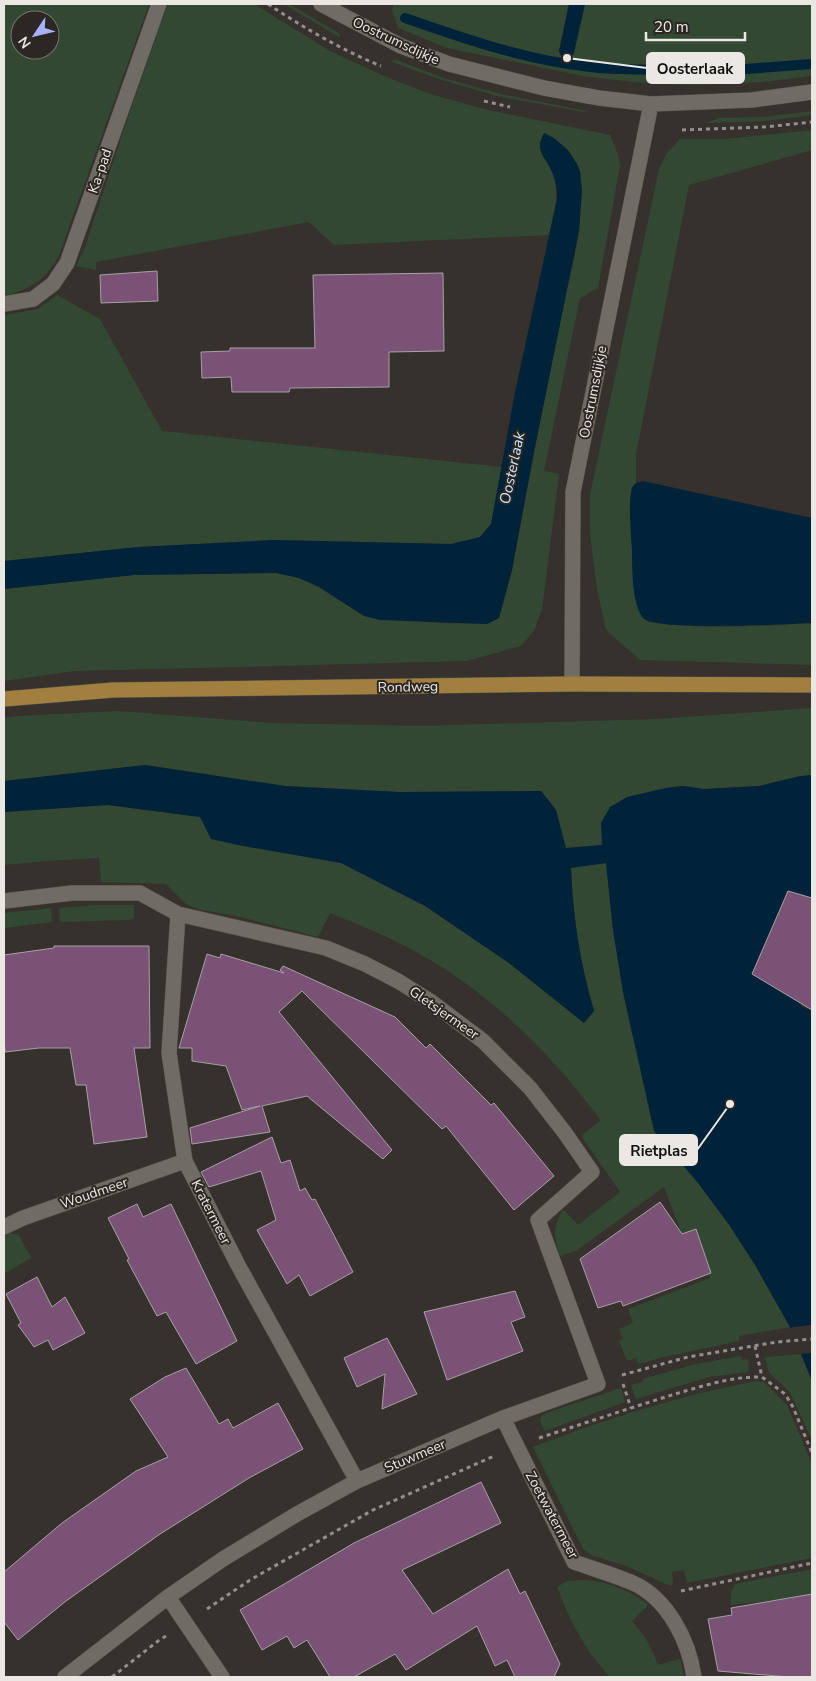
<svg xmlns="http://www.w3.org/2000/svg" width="816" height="1681" font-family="'Nunito Sans',sans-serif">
	<rect width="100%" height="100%" fill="#36312c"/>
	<path fill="#324833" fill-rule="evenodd" d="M4,4h145l-90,251c-13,25 -28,34 -55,41zM20,20h30v30h-30z
		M168,4h86l76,47 52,24 48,19 58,16 122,25 8,19 2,12 -22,122 -18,10 -36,173 15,3 -17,135 -8,22 -13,15 -54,15 -392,10 -71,10v-92l130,-14 142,-2 23,5 20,9 45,29 74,7 49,1 12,-6 13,-48 42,-222 20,-89 5,-28 3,-40 -2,-19 -39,-19c22,31 16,47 8,82l-215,10 -25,-23 -213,40v8l-20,-4 8,-16 48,-145z
		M284,4h5l51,30 -1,3z
		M394,4h175l-10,47 2,5 4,2 15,-33 5,-21h227v72l-51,6 -60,3 -47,-1 -66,-7 -141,-29 -49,-20 -6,-18z
		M394,59l47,18 59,17 82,16 6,3 -91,-17 -58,-17 -47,-17z
		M812,111v4l-47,6 -59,2 13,-5 45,-1z
		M812,130v20l-123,35 -53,269v29l-5,6 1,67 16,66c54,8 110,4 164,1v42l-172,-5 -34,-30 -9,-41 -7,-55v-39l69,-326 8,-16 13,-14h45z
		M57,295l43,24 62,112 340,36 -11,57 -11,13 -9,3 -20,4 -177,-4 -136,7 -134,14v-246l34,-6z
		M812,708v67l-12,1 -40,10 -56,3 -21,-3 -17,2 -39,9 -24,48 -38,3 -9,-38 -15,-19 -142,1 -114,-6 -140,-21 -141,16v-63l15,-2 99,-5 153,12 151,3 234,-7z
		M108,805l92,12 38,28 103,18 84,43 84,57 75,60 10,-12c-14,-49 -21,-93 -23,-144l35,-4 7,67 10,62 9,42 66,149 32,43 25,39 35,62 -51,9v5l-79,17 -21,6 -3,-6 -9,3 -8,-20 4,-2 -4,-10 14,-6 -5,-14 82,-31 -18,-43 -9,2 -19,-50 -88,64 -16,5c-6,-19 -8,-27 2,-45h3l13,14 42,-33 -38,-55 1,-3 18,-14c-14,-17 -27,-35 -41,-50 -39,-44 -85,-85 -137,-114 -29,-17 -61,-30 -93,-43l-12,24 -82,-21 -39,-7 -11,-5 -20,-20 -65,-2 -2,-24 -53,3 -42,4v-53z
		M95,905h39v13l-5,2 -69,2 -1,-14z
		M51,908l1,14 -48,6v-15z
		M10,1233l9,2 12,23 -27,16v-38z
		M801,1354l11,27v59l-23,-49 -20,-18 -4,-16z
		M741,1356l1,4 6,-1 1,10 -1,3 -39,5 -73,22 -5,-14 12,-3 -1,-3 54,-15z
		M757,1381l8,2 22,22 25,59v94l-125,25 -3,-13 -12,2 1,13h-5l-44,-20 -31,-9 -10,-7 -50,-102c73,-28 147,-52 224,-66z
		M621,1388l4,14 -80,29 -5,-10 1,-5 5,-3z
		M812,1569v27l-81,9v-12l4,-9z
		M583,1580c24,1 43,9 64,23v3l-15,15c12,13 20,27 26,44l21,-6 2,2 3,16h-74c-26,-28 -39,-54 -53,-90l10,-6z"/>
	<path fill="#01233a" d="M569,4h16l-11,49c-4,6 -7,5 -13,3l-2,-5z
		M544,133l10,5 14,12 9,14 3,7 2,20 -3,40 -46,226 -21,113 -13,48 -12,6 -107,-4 -16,-4 -45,-29 -20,-9 -23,-5 -142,2 -130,14v-28l134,-14 136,-7 177,4 29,-7 11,-13 24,-132 42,-193c0,-9 -1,-19 -5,-27 -7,-16 -18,-21 -8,-39z
		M643,481l169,37v105c-22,1 -161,9 -170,-6 -10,-16 -10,-48 -10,-67 -1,-13 -4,-52 0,-61 0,-2 3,-5 4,-6z
		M145,765l140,21 114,6 142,-1 15,19 10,38 36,-3 -1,-22 9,-16 17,-10 39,-9 17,-2 21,3 55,-3 41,-10 12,-1v123l-26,-7 1,3 -34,77 -2,1 50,31v3l11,5v370l-22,-54 -35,-62 -25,-39 -32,-43 -44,-52 -31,-139 -10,-62 -7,-67 -35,5c2,51 9,94 23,143l-10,12 -75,-60 -84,-57 -84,-43 -103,-18 -27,-6 -11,-22 -92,-12 -104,7v-31z"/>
	<path fill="#36312c" d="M812,1325v28l-14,1 -11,-26z"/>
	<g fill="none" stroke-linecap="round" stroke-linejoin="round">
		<path stroke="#01233a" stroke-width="10" d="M405,18c60,21 121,42 185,49 35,4 72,2 107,3
			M746,69l66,-5"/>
	</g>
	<path fill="#795275" stroke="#a7a1a6" d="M157,271l1,30 -57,2 -1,-28z
		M443,273l1,78 -55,1v35l-99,1 -1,4h-57l-1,-15 -29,1 -1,-26 29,-1v-3h85l-2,-73z
		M788,891l24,7v112l-60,-36z
		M54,946h95l1,102h-16l13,89 -53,7 -8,-59h-10l-6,-37h-31l-34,4 -1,-15v-82l50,-7z
		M207,954l13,4 1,-4 63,19 -4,-3 3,-4 112,51 31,31 4,-4 61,61 3,-2 60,73 -40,34 -68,-84 -4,3 -140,-138 -23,21 113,138 -9,9 -76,-63 -45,10 8,26 -78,12 -2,-16 70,-22 -18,4 -16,-44 -34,-5v-13h-13z
		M272,1137l9,26 9,-3 10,31 5,-3 7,12 3,-1 38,73 -43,24 -11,-21 -12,9 -30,-54 19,-10 -15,-49 -52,16 -8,-15z
		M660,1202l22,32 14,-5 15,44 -88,33 -2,-5 -23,7 -18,-49z
		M137,1204l6,13 28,-13 66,137 -41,23 -30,-52 -9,4 -30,-56 2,-1 -21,-41z
		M37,1277l15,30 13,-10 20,36 -32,17 -5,-10 -14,7 -16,-22 3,-2 -15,-29z
		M515,1291l10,26 -14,5 12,29 -76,29 -23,-68z
		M387,1338l30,56 -35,15 3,-35 -28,13 -13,-29z
		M186,1368l33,56 9,-5 5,9 45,-25 25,46 -54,29 -89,56 -94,67 -48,39 -14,-18v-50l58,-49 74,-52 32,-14 -38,-58 35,-22z
		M481,1482l20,41 -99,47 31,44 75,-45 12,25 5,-3 35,73 -6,13h-39l-8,-17 -12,6 -18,-40 -71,44 -11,-16 -41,23h-24l-23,-37 -13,8 -7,-12 -25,14 -22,-40 114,-67z
		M812,1594v83h-23l-71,-6 -10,-52 24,-4 -1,-7z"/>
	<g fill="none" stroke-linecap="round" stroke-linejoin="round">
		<defs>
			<path id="minor" d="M321,4l80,42 48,18 95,24 55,10 52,6 101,-4 60,-8
				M4,304l29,-5 20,-15 14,-21 92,-259
				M572,684l1,-192 78,-388
				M4,901l68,-8h68l38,21 148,34 39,16 33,17 32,20 53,40 47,47 35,45 27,39 -54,48 60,164 -95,34 -146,63 -60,33 -74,45 -55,38 -103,80
				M178,914l-9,139 16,108 53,104 119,216
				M4,1227l19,-9 162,-57
				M503,1418l71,144c20,7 40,13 59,21 35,16 56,58 61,94
				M168,1597l54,80"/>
			<path id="major" d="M4,699l109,-9 459,-6 240,1"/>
		</defs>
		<use href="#minor" stroke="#534f4a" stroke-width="16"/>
		<use href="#major" stroke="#534f4a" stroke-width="16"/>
		<path stroke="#938f8b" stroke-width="3" stroke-dasharray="4 4" stroke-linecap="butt" d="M268,4c36,24 74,46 113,62
			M484,101l26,6
			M682,130l82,-3 48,-5
			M755,1346l7,31 23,17 8,13 19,46
			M622,1375l66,-18 89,-15 35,-3
			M623,1384l8,24
			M539,1438c46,-15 91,-30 136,-44 28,-8 58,-18 87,-17
			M681,1591l131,-28
			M207,1609l43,-29 123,-70 121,-54
			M112,1677l46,-36 8,-5"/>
		<use href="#minor" stroke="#706b65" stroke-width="15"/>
		<use href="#major" stroke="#a1803f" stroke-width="15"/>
	</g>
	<g text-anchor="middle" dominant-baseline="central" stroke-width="4" stroke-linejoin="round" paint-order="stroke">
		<g font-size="14" fill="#ebe8e4" stroke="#2b2722">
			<text transform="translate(396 41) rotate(25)">Oostrumsdijkje</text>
			<text transform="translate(100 171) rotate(-71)">Ka-pad</text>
			<text transform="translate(593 392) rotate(-79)">Oostrumsdijkje</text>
			<text transform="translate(408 687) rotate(-1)">Rondweg</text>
			<text transform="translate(444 1013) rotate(35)">Gletsjermeer</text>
			<text transform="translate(94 1193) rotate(-19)">Woudmeer</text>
			<text transform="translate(211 1212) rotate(63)">Kratermeer</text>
			<text transform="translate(415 1456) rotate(-23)">Stuwmeer</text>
			<text transform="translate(552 1515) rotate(62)">Zoetwatermeer</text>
		</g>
		<g font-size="15" font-style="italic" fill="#cce7fd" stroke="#2b2722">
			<text transform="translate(512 468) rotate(-78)">Oosterlaak</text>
		</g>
	</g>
	<path fill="none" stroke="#ebe8e4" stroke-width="2" d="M567 58L647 68M730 1104L697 1150"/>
	<g fill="#ebe8e4" stroke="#2b2722" stroke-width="2">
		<circle cx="567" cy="58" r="5"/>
		<circle cx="730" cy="1104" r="5"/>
	</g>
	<g fill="#ebe8e4" stroke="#ebe8e4" stroke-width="2">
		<rect x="647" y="53" width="97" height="30" rx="5"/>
		<rect x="620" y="1135" width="77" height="30" rx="5"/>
	</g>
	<g font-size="15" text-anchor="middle" font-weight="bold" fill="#111">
		<text x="695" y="74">Oosterlaak</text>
		<text x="659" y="1156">Rietplas</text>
	</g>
	<rect width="816" height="1681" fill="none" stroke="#ebe8e4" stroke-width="10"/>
	<g transform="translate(35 35) rotate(235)"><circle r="24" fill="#2b2722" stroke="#787470"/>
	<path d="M0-4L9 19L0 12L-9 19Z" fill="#a9b0fc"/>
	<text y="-8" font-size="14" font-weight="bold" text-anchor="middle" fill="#ebe8e4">N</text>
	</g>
	<path d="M646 32v8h99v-8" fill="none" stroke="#ebe8e4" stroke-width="2.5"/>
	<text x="654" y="32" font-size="15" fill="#ebe8e4" stroke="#2b2722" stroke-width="4" paint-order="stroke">20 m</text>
</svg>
